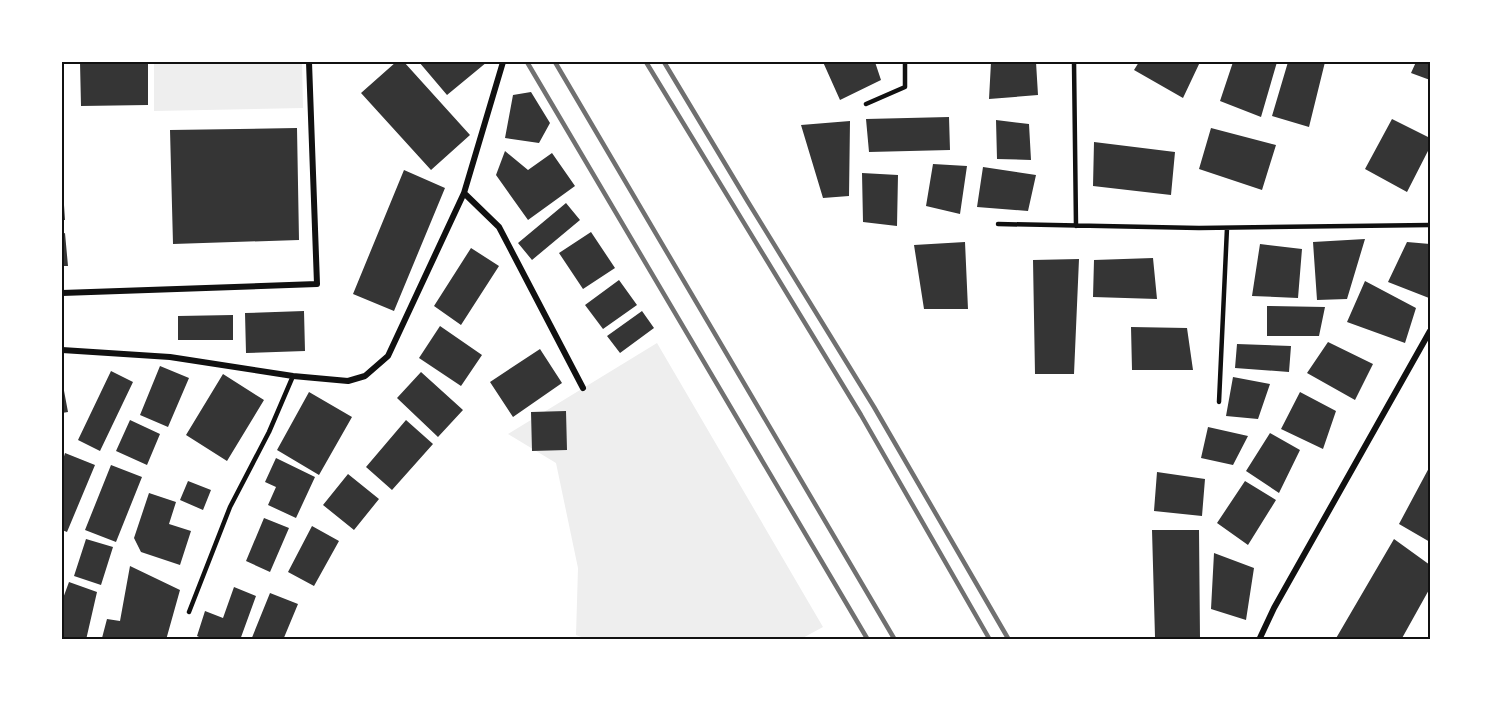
<svg xmlns="http://www.w3.org/2000/svg" width="1492" height="701" font-family="'Exo 2',sans-serif">
	<rect width="100%" height="100%" fill="#fff"/>
	<path fill="#eee" d="M154,62h148l1,46 -149,3z
		M657,343l166,284 -24,13h-210l-13,-5 2,-67 -22,-105 -48,-29z"/>
	<path fill="#353535" d="M80,62h68v43l-67,1z
		M396,62h8l66,73 -39,35 -70,-77z
		M419,62h68l-40,33z
		M823,62h52l6,18 -41,20z
		M991,62h45l2,33 -49,4z
		M1139,62h61l-17,36 -49,-28z
		M1233,62h44l-16,55 -41,-16z
		M1288,62h37l-16,65 -37,-11z
		M1416,62h14v18l-19,-7z
		M531,92l19,31 -11,20 -34,-5 8,-43z
		M949,117l1,33 -81,2 -3,-33z
		M1392,119l38,19v9l-23,45 -42,-23z
		M996,120l33,4 2,36 -34,-1z
		M850,121l-1,75 -26,2 -22,-73z
		M297,128l2,112 -126,4 -3,-114z
		M1211,128l65,17 -14,45 -63,-21z
		M1094,142l81,10 -4,43 -78,-9z
		M505,151l23,19 24,-17 23,33 -47,34 -32,-45z
		M933,164l34,2 -7,48 -34,-8z
		M983,167l53,8 -8,36 -51,-4z
		M404,170l41,18 -51,123 -41,-17z
		M862,173l36,2 -1,51 -34,-4z
		M62,190h1l2,30h-3z
		M566,203l14,17 -48,40 -14,-17z
		M591,232l24,36 -32,21 -24,-36z
		M65,233l3,33h-6v-32z
		M1365,239l-18,60 -30,1 -4,-58z
		M965,242l3,67h-44l-10,-64z
		M1407,242l23,2 -1,54 -41,-16z
		M1260,244l42,5 -4,49 -46,-2z
		M471,248l28,18 -38,59 -27,-19z
		M1153,258l4,41 -64,-2 1,-37z
		M1079,259l-5,115h-39l-2,-114z
		M619,280l18,25 -34,24 -18,-24z
		M1365,281l51,27 -11,35 -58,-21z
		M1267,306l58,1 -6,29h-52z
		M304,311l1,40 -59,2 -1,-40z
		M642,311l12,17 -34,25 -13,-17z
		M233,315v25h-55v-24z
		M440,326l42,29 -21,31 -42,-28z
		M1131,327l56,1 6,42h-61z
		M1328,342l45,22 -18,36 -48,-27z
		M1237,344l54,2 -2,26 -54,-4z
		M540,349l22,34 -49,34 -23,-35z
		M160,366l29,12 -21,49 -28,-12z
		M111,371l22,11 -33,69 -22,-11z
		M421,372l42,38 -25,27 -41,-39z
		M223,374l41,26 -37,61 -41,-26z
		M1233,377l37,7 -12,35 -32,-3z
		M62,380l6,32 -6,1z
		M309,392l43,25 -33,58 -42,-25z
		M1300,392l36,19 -13,38 -42,-20z
		M566,411l1,39 -35,1 -1,-39z
		M130,420l30,14 -13,31 -31,-14z
		M406,420l27,24 -41,46 -26,-23z
		M1208,427l40,9 -15,29 -32,-7z
		M1270,433l30,17 -21,43 -33,-22z
		M65,453l30,12 -28,67 -5,-2v-67z
		M276,458l39,19 -19,41 -28,-13 8,-18 -11,-5z
		M111,465l31,12 -26,65 -31,-12z
		M1430,466v76l-31,-18z
		M1157,472l48,7 -3,37 -48,-5z
		M348,474l31,25 -25,31 -31,-25z
		M188,481l23,9 -8,20 -23,-10z
		M1245,481l31,19 -28,45 -31,-22z
		M149,493l27,9 -7,22 22,7 -11,34 -39,-13 -7,-14z
		M264,518l25,10 -19,44 -24,-11z
		M312,526l27,15 -25,45 -26,-14z
		M1152,530h47l1,109 -45,-2z
		M86,539l27,8 -12,38 -27,-9z
		M1394,539l36,26v23l-29,52h-66z
		M1214,553l40,15 -8,52 -35,-11z
		M130,566l50,24 -14,50 -64,-2 5,-19 13,2z
		M69,582l28,10 -11,48h-14l-10,-3v-36z
		M234,587l22,9 -16,44h-35l-8,-4 8,-25 18,7z
		M270,593l28,11 -15,36h-32z"/>
	<g fill="none" stroke-linecap="round" stroke-linejoin="round">
		<path stroke="#111" stroke-width="4.5" d="M1074,62l2,164
			M866,104l39,-17v-25
			M998,224l201,4 231,-3
			M1219,402l8,-174
			M189,612l41,-105 39,-75 24,-56"/>
		<path stroke="#111" stroke-width="6" d="M464,193l35,34 84,161
			M62,293l255,-9 -8,-222
			M62,350l108,7 123,19 55,5 17,-5 23,-20 76,-163 39,-131
			M1259,640l15,-32 156,-277"/>
		<path stroke="#707070" stroke-width="4.5" d="M527,62l341,578
			M555,62l340,578
			M646,62l215,353 129,225
			M664,62l84,140 126,205 135,233"/>
	</g>
	<rect width="1492" height="701" fill="none" stroke="#ffffff" stroke-width="126"/>
	<rect x="63" y="63" width="1366" height="575" fill="none" stroke="#111" stroke-width="2"/>
</svg>
